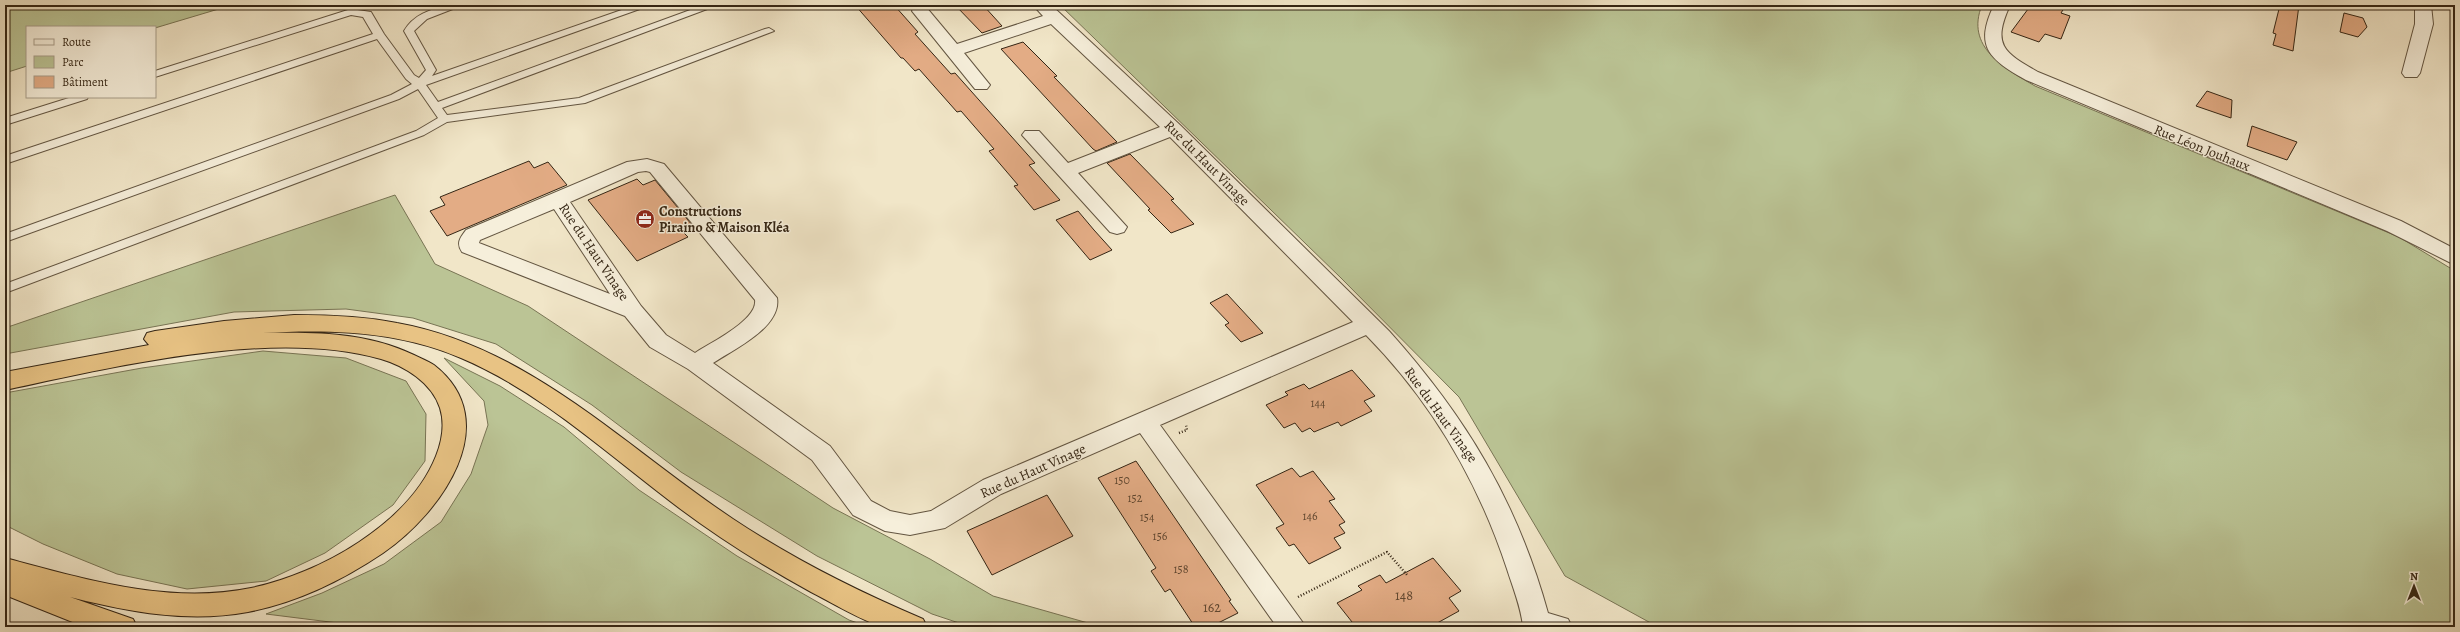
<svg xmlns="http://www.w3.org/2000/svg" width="2460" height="632" font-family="Alegreya,serif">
	<rect width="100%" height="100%" fill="#f1e6c8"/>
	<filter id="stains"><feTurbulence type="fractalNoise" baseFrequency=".005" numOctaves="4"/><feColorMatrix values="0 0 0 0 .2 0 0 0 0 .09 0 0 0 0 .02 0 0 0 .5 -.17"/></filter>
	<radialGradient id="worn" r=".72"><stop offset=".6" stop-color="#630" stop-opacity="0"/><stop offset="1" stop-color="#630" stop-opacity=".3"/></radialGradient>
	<path fill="#bbc495" stroke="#787454" d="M5,5h227l-77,23 -128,-1v39l-22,7z
		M1060,5h922c-17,42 22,63 53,81l364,151 56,34v356h-797l-93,-51 -106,-179 -118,-119z
		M395,195l40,69 93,42 305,202 97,51 63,37 109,31h-131l-39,-13 -115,-58 -136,-84 -89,-67 -96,-61 -83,-26 -67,-9 -112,3 -229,42v-26z
		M263,351l83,7 60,23 20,33 -1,47 -32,44 -68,48 -59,28 -79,8 -70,-15 -74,-30 -38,-19v-132l137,-25z
		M444,358l56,28 64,41 75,63 98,66 112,64 20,7h-499l-104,-13 56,-21 62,-29 57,-42 30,-48 17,-49 -4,-24z"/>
	<path fill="#e3ac85" stroke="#342514" d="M855,5h39l24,27 -3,2 36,40 4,-1 80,90 -6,2 31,35 -26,10 -20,-24 4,-1 -29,-34 5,-2 -33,-38 -4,1 -38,-43 -4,2 -12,-13h-2z
		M955,5h28l19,21 -20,7z
		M2031,5h35l-5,8 9,3 -9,23 -16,-5 -6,8 -28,-10z
		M2280,5h19l-6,46 -20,-6 3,-11 -3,-1z
		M2344,13l19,5 4,9 -9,10 -18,-5z
		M1023,42l34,34 -3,1 63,65 -21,9 -3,-2 -92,-100z
		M2207,91l25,9 -1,18 -35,-12z
		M2252,126l45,16 -10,18 -40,-14z
		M1130,154l44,45 -3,1 23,24 -23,9 -23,-23 2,-1 -43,-46z
		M529,161l5,7 14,-6 19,23 -120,51 -17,-25 15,-6 -5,-8z
		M637,179l6,6 12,-5 37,45 -11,5 7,7 -51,24 -49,-61z
		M1078,211l16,19 18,20 -22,10 -34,-40z
		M1227,294l36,39 -22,9 -16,-17 4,-2 -19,-20z
		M1352,370l23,26 -11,5 8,10 -31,15 -3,-4 -24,10 -4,-4 -8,4 -7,-9 -11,5 -18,-23 22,-10 -3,-3 19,-8 5,5z
		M1136,461l95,139 -2,1 9,12 -28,14h-15l-25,-38 -5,3 -14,-21 5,-3 -58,-90z
		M1292,468l8,9 13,-6 22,28 -6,2 16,21 -6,3 6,8 -11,5 7,10 -32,16 -15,-20 -5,2 -13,-18 8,-4 -28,-39z
		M1047,495l26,41 -81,39 -25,-44z
		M1433,558l28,33 -12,7 10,13 -29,16h-74l-19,-24 25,-13 -4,-4 22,-11 6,8z"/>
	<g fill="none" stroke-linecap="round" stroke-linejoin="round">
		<defs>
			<path id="service" d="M448,5h15l-36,14 -13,12 22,39 -4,6 204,-71h15l-225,80 12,17 266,-97h14l-276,103 5,7 132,-17 186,-69 4,-1 5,3 -189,72 -138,19 -23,13 -419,158v-9l411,-153 22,-13 -20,-29 -19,10 -394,143v-8l386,-139 21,-11 -6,-5 -29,-40 -372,125v-8l368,-122 -10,-17 -12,-2 -196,62v-6l196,-62 20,3 13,22 30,41 5,3 7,-8 -22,-39c10,-17 26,-21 44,-26z
				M72,97h16l-1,2 -82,26v-7z"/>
			<path id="minor" d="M1033,5h18l129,120 209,206c77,86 128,170 159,282l20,6 4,8h-49c-2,-20 -10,-39 -16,-58 -29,-88 -76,-168 -141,-234l-206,90 146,202h-29l-137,-194 -139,61 -56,34 -35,7 -25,-4 -32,-16 -41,-55 -124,-91 -38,-22 -25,-31 -163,-64c-6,-9 -2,-14 4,-22l161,-68 20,-3 17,5 113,134c5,29 -44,52 -64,65l117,83 41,55 19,10 20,4 21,-4 52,-31 370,-158 -183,-185 -92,36 49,54 -3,5 -7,2 -7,-2 -88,-97 3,-4h14l29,32 92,-36 -109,-103 -87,29 26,32 -3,4h-12l-63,-78 2,-4h12l31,37 86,-28zM646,171l4,1 105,128c3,20 -45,43 -60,53l-29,-18 -25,-29 -71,-104 68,-30zM554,209l56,85 -131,-51 1,-3z
				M2415,5h16l2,19 -13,49 -3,4h-12l-3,-4 13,-49z"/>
			<path id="tertiary" d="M1994,5h16c-18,40 -7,47 28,67l363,149 54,28v16l-68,-34 -361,-151c-37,-21 -52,-33 -32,-75z"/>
			<path id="motorway" d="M294,315c35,0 69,1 103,8 133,24 228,124 336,196 60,40 124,72 190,100l4,8c-14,0 -29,2 -42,0 -16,-2 -58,-27 -74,-35 -55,-30 -106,-63 -154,-101 -62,-48 -123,-102 -196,-133 -63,-27 -131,-29 -199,-25 52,-1 105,-1 152,22 6,3 14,6 20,10 73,57 6,149 -51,188 -40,27 -87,50 -135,59 -60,11 -119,0 -178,-15l63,22 4,8h-52l-80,-32v-37c80,21 163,47 246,30 68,-14 158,-64 185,-132 6,-15 9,-32 4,-48 -8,-25 -35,-42 -59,-49 -109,-31 -267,8 -376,31v-18l144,-27 -5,-6 3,-6 8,-2 69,-10z"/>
		</defs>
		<use href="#service" stroke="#635541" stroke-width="2"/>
		<use href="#minor" stroke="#635541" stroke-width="2"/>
		<use href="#tertiary" stroke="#635541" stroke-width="2"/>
		<use href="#motorway" stroke="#342514" stroke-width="2"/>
		<path stroke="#342514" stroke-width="2.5" stroke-dasharray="1 2" stroke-linecap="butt" d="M1179,433l8,-3 -1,-5
			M1298,597l89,-45 21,24"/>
		<use href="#service" fill="#f6efdb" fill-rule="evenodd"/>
		<use href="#minor" fill="#f6efdb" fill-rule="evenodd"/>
		<use href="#tertiary" fill="#f6efdb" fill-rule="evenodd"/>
		<use href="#motorway" fill="#e8c384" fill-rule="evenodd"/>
	</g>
	<defs>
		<symbol id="office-disc" viewBox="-11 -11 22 22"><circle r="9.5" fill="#8f2418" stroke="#f6efdb"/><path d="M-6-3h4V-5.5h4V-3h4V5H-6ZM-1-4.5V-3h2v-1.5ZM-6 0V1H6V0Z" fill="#fff"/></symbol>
	</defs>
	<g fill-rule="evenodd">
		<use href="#office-disc" x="634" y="208" width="22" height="22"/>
	</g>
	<g text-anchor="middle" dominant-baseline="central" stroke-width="3" stroke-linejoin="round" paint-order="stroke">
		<g font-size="12" fill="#604730">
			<text x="1318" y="403">144</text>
			<text x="1122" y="480">150</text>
			<text x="1135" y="498">152</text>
			<text x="1310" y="516">146</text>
			<text x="1147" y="517">154</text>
			<text x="1160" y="536">156</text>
			<text x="1181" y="569">158</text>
		</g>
		<g font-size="14" fill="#342514" stroke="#f6efdb">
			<text transform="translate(2202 148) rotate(22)">Rue Léon Jouhaux</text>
			<text transform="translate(1207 163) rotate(45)">Rue du Haut Vinage</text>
			<text transform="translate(594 252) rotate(56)">Rue du Haut Vinage</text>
			<text transform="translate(1441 415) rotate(54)">Rue du Haut Vinage</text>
			<text transform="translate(1033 471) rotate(-24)">Rue du Haut Vinage</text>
		</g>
		<g font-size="14" font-weight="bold" fill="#342514" stroke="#f6efdb" text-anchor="start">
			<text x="659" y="211">Constructions<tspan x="659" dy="16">Piraino &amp; Maison Kléa</tspan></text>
		</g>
		<g font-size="14" fill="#604730">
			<text x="1404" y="595">148</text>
			<text x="1212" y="607">162</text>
		</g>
	</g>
	<rect width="2460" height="632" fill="none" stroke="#f1e6c8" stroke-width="20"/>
	<rect x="6" y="6" width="2448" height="620" fill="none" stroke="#342514" stroke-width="2"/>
	<rect x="10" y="10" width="2440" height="612" fill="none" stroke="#342514"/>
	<rect x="26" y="26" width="130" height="72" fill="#f6efdb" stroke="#a89e8b"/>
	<rect x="34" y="39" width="20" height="6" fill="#f6efdb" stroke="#a89e8b"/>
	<text x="62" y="46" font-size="12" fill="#342514">Route</text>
	<rect x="34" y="56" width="20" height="12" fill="#bbc495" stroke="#a89e8b"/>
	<text x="62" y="66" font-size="12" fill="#342514">Parc</text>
	<rect x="34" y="76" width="20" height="12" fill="#e3ac85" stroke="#a89e8b"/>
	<text x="62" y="86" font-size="12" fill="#342514">Bâtiment</text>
	<g transform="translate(2414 586)" stroke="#f6efdb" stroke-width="3" paint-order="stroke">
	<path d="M0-3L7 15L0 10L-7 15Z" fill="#342514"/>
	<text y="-6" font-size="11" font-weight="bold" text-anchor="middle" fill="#342514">N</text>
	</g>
	<rect width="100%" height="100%" filter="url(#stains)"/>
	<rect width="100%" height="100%" fill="url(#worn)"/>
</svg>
